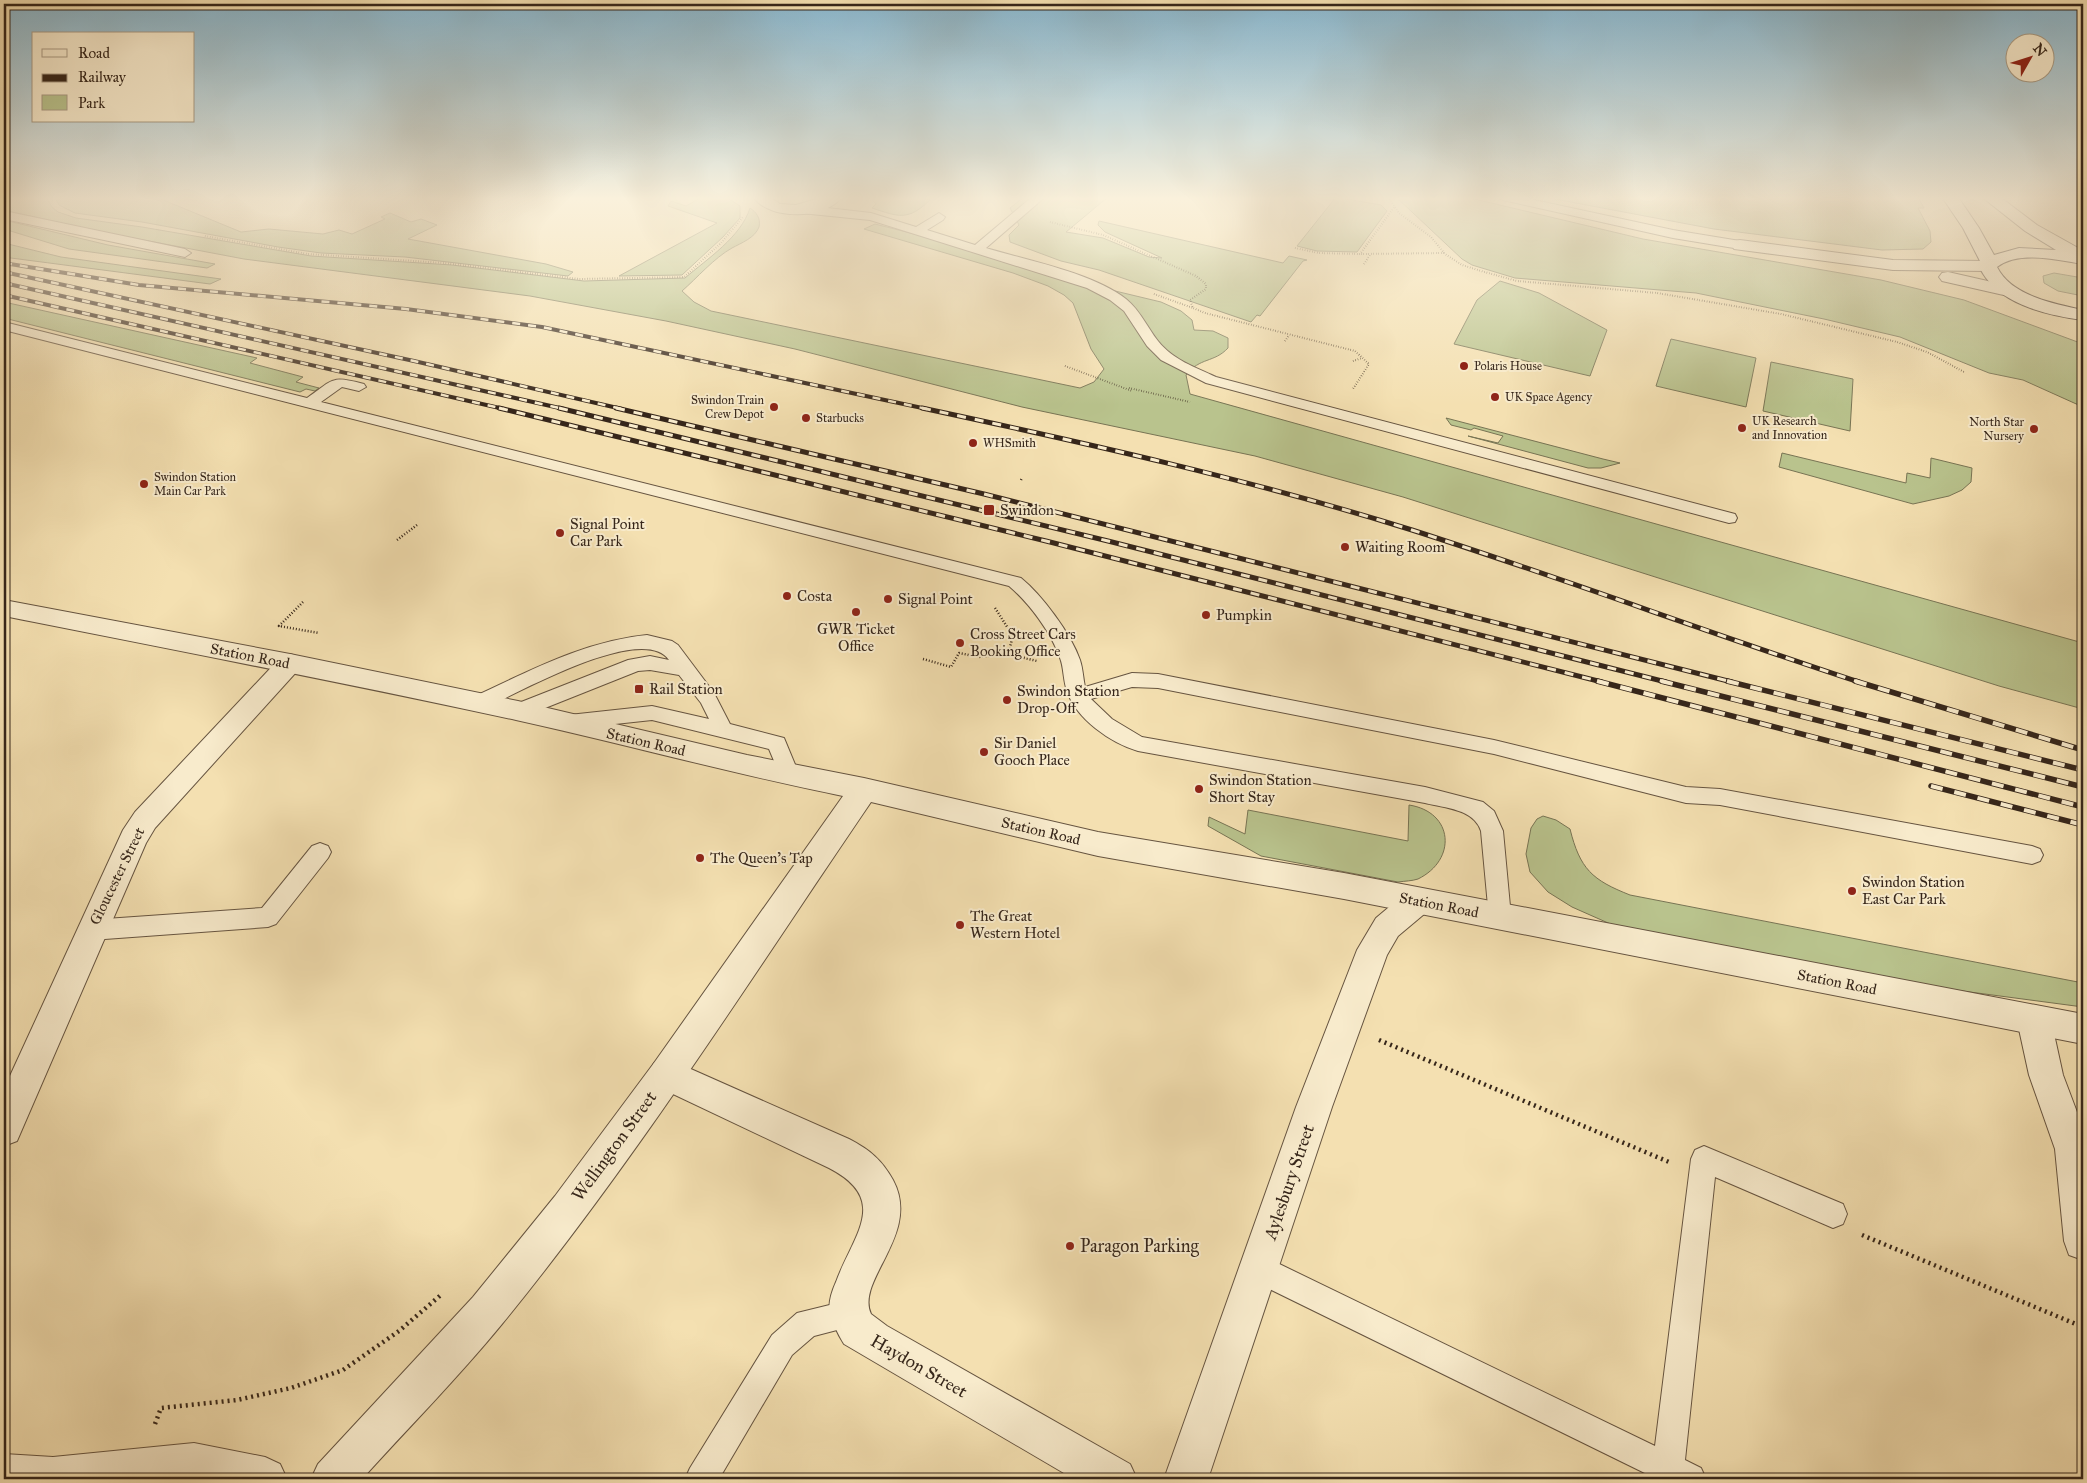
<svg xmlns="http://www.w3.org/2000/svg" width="2087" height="1483" font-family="'IM FELL Great Primer',serif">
	<rect width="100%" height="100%" fill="#f4e0b1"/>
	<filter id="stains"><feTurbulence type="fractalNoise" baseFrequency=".004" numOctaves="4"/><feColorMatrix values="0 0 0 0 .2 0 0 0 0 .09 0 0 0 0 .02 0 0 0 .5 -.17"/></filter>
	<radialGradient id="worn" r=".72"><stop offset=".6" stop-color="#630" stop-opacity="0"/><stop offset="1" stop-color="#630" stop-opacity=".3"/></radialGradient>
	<path fill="#b9c38d" stroke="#787454" d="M4,197h42l6,10 6,5 18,6 66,9 169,29 141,9 132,16 101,-3c22,-19 56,-41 65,-70 6,4 11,10 9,19 -4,11 -18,16 -27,21 -18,10 -35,30 -50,43l12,11 17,9 369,77 14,-6 10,-13 -13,-20 -18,-46 -9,-8 -16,-9 -35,-13 -149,-44 11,-5 55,14 156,46 75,18 20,9 11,9 2,10 19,1 15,7v10c-14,15 -28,9 -42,27l4,19 893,249v66l-84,-23 -596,-189 -148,-41 -233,-49 -227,-58 -129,-28 -136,-25 -286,-37 -148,-28 -92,-21z
		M55,197h101l85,35 28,-3 54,5 16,-4 13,4 33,-15 -4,-2 9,-4 21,9 10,-3 16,6 -29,14 138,25 27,8 -5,4 -163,-19 -84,-4 -43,-6 -136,-25 -67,-9 -16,-8z
		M702,197h24l14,9v12l-17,19 -41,38 -63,1 98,-53 -49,-17 3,-5 15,5z
		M870,197h47l13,3c-22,21 -31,17 -58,8l4,-4z
		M1024,197h84l-42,35 37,6 46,19 13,1 -57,-26 -7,-7 1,-4 184,42 6,-7 18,4 -4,1 -43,55 -3,-1 -6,7 -152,-52 -38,-9 -51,-19 -1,-7 10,-10 -9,-17z
		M1336,197l45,8 6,6 -30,41 -40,-1 -20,-5z
		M1396,197h70l177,42 238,41 83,20 119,44v63l-60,-27 -34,-7 -89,-36 -76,-18 -128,-26 -181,-15 -43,-13 -10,-6z
		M1544,197h374l6,11h-6l12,23 1,11 -8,7 -41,1 -168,-21z
		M4,220l104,25 107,19 -8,4 -138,-19 -65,-20z
		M4,243l57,14 160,22 -11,5 -199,-26 -7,-1z
		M2054,273l29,5v18l-25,-5 -14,-8 -1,-7z
		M1500,281l39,12 68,37 -17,46 -136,-32 23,-44z
		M4,302l253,56 -7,5 53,14 -7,5 23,6 -4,3 -9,-2 -6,3 -296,-74z
		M1671,339l85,19 -10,49 -90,-21z
		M1771,362l82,17 -3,52 -87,-20z
		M1446,418l157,41 17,4 -19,5h-13l-120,-32 30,7 5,-7 -29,-8 -3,2 -20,-5z
		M1782,453l124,30 1,-10 23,5 1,-20 41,10 -1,14 -9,8 -13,6 -36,8 -134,-37z
		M1409,805c45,7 48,55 9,74 -6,2 -13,2 -20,3l-137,-26 -53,-30 1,-9 36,17 3,-24 160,31z
		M1543,816l13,4 14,9c10,40 22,51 60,66l453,88v24l-151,-20 -308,-57 -52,-23 -24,-15 -18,-20 -4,-18 5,-26 6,-9z"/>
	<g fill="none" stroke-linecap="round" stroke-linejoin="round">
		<defs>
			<path id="service" d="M1032,197h13l-59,51c40,12 107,25 140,51 14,11 21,28 32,42 15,19 37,26 58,36l519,137 2,4 -2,4 -6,1 -523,-140 -45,-23 -14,-14 -23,-35 -14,-11 -23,-12 -217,-68 -69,-7 -6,-4 6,-4 70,8 45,14 23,-14 6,4 -2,3 -16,10 48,15z
				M1497,197h23l153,33 67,11 6,4 -6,4 -67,-11 -170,-38z
				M4,211l181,38 6,4 -6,4 -181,-38z
				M4,322l303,76c27,-19 24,-23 57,-14l2,3 -7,4 -17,-4 -21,15 700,176c21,17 50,56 59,82 3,9 3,18 5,27l47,-14 26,1 336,66 192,47 34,2 312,57 8,3 3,6 -3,6 -8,3 -312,-59 -34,-2 -192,-49 -336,-66 -26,-1 -41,12 21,20 30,18 283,50 58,15 11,9 9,20 8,86 -3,7 -8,3 -8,-3 -3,-7 -8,-86c-7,-22 -36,-23 -56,-28l-287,-52c-27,-8 -62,-32 -71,-60 -4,-11 -3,-23 -7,-33 -9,-26 -31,-55 -51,-72l-1005,-256z
				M647,635l25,6 6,4 36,48 16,31 54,14 15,36 -3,6 -7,2 -7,-2 -13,-31 -117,-29 -83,9 -7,-2 -3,-5 3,-5 7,-2 83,-9 57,13 -8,-16 -22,-28 -29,-5 -12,1 -113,45 -7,2 -7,-2 -3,-5 3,-5 117,-46 22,-4 19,4c-26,-38 -151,33 -184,48l-7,2 -7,-2 -3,-5 3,-5c57,-26 113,-57 176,-63z
				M320,843l8,3 3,6 -3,6 -52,66 -8,3 -177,13 -8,-3 -3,-7 3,-7 8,-3 171,-12 50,-62z
				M1704,1146l139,58 4,10 -4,10 -10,4 -118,-51 -30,283 16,8 5,11h-49l-408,-200 -4,-10 4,-10 10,-4 10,4 386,187 36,-287 4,-9z
				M850,1300l10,4 4,10 -4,10 -46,12 -22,19 -73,124h-34l5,-11 82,-133 25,-22z"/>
			<path id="minor" d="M753,197h17l10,7 16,1 27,-8h19c-17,23 -73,23 -89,0z
				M1740,240l153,20 95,1 6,1 3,4 -3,4 -6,1 -95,-1 -159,-21 -2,-4 2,-4z
				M1948,272l66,15 3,4 -3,4 -6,1 -66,-15 -3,-4 3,-4z
				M290,654l9,3 4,6 -4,6 -144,159 -9,15 -129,298 -13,5v-57l119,-259 12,-18 146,-155z
				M1418,888l11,4 4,9 -4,9 -31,26 -11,19 -55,152 -124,372h-44l132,-372 61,-157 19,-32 31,-26z
				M2034,1005l12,4 5,11 12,55 20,53v132l-14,-5 -5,-14 -9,-92 -26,-74 -12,-55 5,-11z
				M666,1058l183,81c21,11 33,21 44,41 29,54 -38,100 -22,134l16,12 243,138 7,15h-63l-230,-135c-5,-8 -12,-22 -14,-32 -2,-9 2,-21 6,-30 17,-47 55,-82 -7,-114l-175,-83 -5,-11 5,-11z"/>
			<path id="tertiary" d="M4,600l286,54 228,47 229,54 117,23 234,54 246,41 739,141v30l-739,-145 -246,-43 -227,-54c-120,176 -234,357 -369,522 -44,54 -94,104 -140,155h-51l7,-15 155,-167 82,-101 99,-133 189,-267c-110,-22 -218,-52 -327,-76 -170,-37 -341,-70 -512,-104z
				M194,1443l71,14 15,7 7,15h-283v-25l49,3z"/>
			<path id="secondary" d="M1942,197h16l21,31 15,27 25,-7 37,2 -31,-19 -43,-34h18l37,28 43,24 3,5v10c-25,-4 -64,-14 -86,3 14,29 58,37 86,43v10c-37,-5 -87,-16 -104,-54l2,-3 -18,-35z"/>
		</defs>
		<use href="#service" stroke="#665440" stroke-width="2"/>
		<use href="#minor" stroke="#665440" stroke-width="2"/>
		<use href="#tertiary" stroke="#665440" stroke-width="2"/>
		<use href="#secondary" stroke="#36261a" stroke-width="2"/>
		<path stroke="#36261a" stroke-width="2" stroke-dasharray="0.5 2" stroke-linecap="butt" d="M1388,197l11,16 32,24 14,17 17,11 19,6 36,10 140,12 124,21 116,28 30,10 37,20
			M1050,222l53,13 93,41 10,8v5l-16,11 3,8 12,5 150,38 14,13 -16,25
			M205,236l103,18 137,9 134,16 105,-2 37,-34 22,-26
			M1295,248l24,5 41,1 35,-48
			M1361,254l83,-1
			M1364,264l6,-9
			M1154,294l39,14
			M1285,341l4,-6
			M1353,361l9,-3
			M1065,366l67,25
			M1129,388l61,14"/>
		<path stroke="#36261a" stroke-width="2.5" stroke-dasharray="1 2" stroke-linecap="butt" d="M1021,480l1,-2
			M397,540l20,-15
			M303,602l-24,24 40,7
			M995,608l18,28 -5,18
			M923,659l28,8 8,-14 20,4 29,-3 29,7"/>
		<path stroke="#36261a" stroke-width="4.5" stroke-dasharray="2 4" stroke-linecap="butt" d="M1379,1040l290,122
			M1862,1235l221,92
			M155,1424l6,-16 76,-8 54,-12 52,-18 56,-39 43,-37"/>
		<use href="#service" fill="#f8ebcc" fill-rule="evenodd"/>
		<use href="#minor" fill="#f8ebcc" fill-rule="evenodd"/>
		<use href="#tertiary" fill="#f8ebcc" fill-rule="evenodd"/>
		<use href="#secondary" fill="#f8ebcc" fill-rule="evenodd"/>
		<defs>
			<path id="rail-far2" d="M4,263l135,22 267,24 136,18 385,82
				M4,272l410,89 208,48
				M4,283l560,126
				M4,295l500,114"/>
			<path id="rail-far1" d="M499,408l547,133 556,141
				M559,408l549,133 558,141
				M616,408l368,86 748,188
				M922,408c164,35 330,72 490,122 150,48 297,103 447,152"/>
			<path id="rail" d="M1597,681l486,126
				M1661,681l422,106
				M1727,681l356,89
				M1855,681l228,69
				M1931,786l152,39"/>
		</defs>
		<use href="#rail-far2" stroke="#36261a" stroke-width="4"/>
		<use href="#rail-far1" stroke="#36261a" stroke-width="5"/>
		<use href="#rail" stroke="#36261a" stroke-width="5.5"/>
		<use href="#rail-far2" stroke="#f8ebcc" stroke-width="2.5" stroke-dasharray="8" stroke-linecap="butt"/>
		<use href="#rail-far1" stroke="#f8ebcc" stroke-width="3" stroke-dasharray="9" stroke-linecap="butt"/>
		<use href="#rail" stroke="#f8ebcc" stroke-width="4" stroke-dasharray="12" stroke-linecap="butt"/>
	</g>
	<linearGradient id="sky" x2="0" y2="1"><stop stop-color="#89b8d0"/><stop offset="0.49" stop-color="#faf1dc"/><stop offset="1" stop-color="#faf1dc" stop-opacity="0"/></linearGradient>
	<rect width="2087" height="405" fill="url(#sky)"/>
	<g fill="#8f2418" stroke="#f8ebcc" stroke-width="2">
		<circle cx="1464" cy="366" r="5"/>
		<circle cx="1495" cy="397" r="5"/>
		<circle cx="774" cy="407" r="5"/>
		<circle cx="806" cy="418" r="5"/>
		<circle cx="1742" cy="428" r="5"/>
		<circle cx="2034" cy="429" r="5"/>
		<circle cx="973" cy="443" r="5"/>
		<circle cx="144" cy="484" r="5"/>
		<rect x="983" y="504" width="12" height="12" rx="2.5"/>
		<circle cx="560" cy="533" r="5"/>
		<circle cx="1345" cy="547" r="5"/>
		<circle cx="787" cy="596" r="5"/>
		<circle cx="888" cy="599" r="5"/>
		<circle cx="856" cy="612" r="5"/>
		<circle cx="1206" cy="615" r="5"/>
		<circle cx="960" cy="643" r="5"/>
		<rect x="634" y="684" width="10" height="10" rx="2.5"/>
		<circle cx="1007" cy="700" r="5"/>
		<circle cx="984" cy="752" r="5"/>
		<circle cx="1199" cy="789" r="5"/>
		<circle cx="700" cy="858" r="5"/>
		<circle cx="1852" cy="891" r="5"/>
		<circle cx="960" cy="925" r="5"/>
		<circle cx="1070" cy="1246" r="5"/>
	</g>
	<g text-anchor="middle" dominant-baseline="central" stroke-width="4" stroke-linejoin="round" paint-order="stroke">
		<g font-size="12" fill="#36261a" stroke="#f8ebcc" text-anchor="start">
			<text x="1474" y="366">Polaris House</text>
			<text x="1505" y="397">UK Space Agency</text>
			<text x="764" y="400" text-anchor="end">Swindon Train<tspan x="764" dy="14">Crew Depot</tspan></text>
			<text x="816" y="418">Starbucks</text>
			<text x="1752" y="421">UK Research<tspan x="1752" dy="14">and Innovation</tspan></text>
			<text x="2024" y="422" text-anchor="end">North Star<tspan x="2024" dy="14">Nursery</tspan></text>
			<text x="983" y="443">WHSmith</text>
			<text x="154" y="477">Swindon Station<tspan x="154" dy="14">Main Car Park</tspan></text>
		</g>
		<g font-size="15" fill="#36261a" stroke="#f8ebcc" text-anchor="start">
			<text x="1000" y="510">Swindon</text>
			<text x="570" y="524">Signal Point<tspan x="570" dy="17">Car Park</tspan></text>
			<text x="1355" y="547">Waiting Room</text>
			<text x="797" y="596">Costa</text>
			<text x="898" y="599">Signal Point</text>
			<text x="1216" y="615">Pumpkin</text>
			<text x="856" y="629" text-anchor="middle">GWR Ticket<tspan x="856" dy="17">Office</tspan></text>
			<text x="970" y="634">Cross Street Cars<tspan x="970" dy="17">Booking Office</tspan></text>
			<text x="649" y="689">Rail Station</text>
			<text x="1017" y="691">Swindon Station<tspan x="1017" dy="17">Drop-Off</tspan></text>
			<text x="994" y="743">Sir Daniel<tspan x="994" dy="17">Gooch Place</tspan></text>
			<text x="1209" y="780">Swindon Station<tspan x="1209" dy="17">Short Stay</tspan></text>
			<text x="710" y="858">The Queen's Tap</text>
			<text x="1862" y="882">Swindon Station<tspan x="1862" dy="17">East Car Park</tspan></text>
			<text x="970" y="916">The Great<tspan x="970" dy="17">Western Hotel</tspan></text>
		</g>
		<g font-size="15" fill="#36261a" stroke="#f8ebcc">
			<text transform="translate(250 656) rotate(11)">Station Road</text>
			<text transform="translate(646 742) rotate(13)">Station Road</text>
			<text transform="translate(1041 831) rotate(13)">Station Road</text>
			<text transform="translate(117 876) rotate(-64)">Gloucester Street</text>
			<text transform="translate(1439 905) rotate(11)">Station Road</text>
			<text transform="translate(1837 982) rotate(11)">Station Road</text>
		</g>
		<g font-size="18" fill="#36261a" stroke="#f8ebcc">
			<text transform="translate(614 1146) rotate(-54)">Wellington Street</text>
			<text transform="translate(1289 1182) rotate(-71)">Aylesbury Street</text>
			<text transform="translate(919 1366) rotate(30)">Haydon Street</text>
		</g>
		<g font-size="18" fill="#36261a" stroke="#f8ebcc" text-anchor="start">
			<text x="1080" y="1246">Paragon Parking</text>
		</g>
	</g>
	<rect width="2087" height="1483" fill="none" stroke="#f4e0b1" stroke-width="20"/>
	<rect x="5" y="5" width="2077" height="1473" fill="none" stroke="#36261a" stroke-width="2.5"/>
	<rect x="10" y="10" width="2067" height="1463" fill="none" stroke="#36261a"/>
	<rect x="32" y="32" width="162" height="90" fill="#f8ebcc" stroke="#aa9c85"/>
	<rect x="42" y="49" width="25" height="8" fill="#f8ebcc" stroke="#aa9c85"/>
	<text x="78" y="58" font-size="15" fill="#36261a">Road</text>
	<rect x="42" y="74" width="25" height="8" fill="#36261a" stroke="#aa9c85"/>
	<text x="78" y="82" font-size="15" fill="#36261a">Railway</text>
	<rect x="42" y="95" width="25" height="15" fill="#b9c38d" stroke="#aa9c85"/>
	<text x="78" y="108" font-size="15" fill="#36261a">Park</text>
	<g transform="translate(2030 58) rotate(51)"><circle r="24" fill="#f8ebcc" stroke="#aa9c85"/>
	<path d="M0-4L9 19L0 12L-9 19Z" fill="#8f2418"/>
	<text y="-8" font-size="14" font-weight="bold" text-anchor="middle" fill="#36261a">N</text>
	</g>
	<rect width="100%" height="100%" filter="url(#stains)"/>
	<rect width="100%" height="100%" fill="url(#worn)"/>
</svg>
